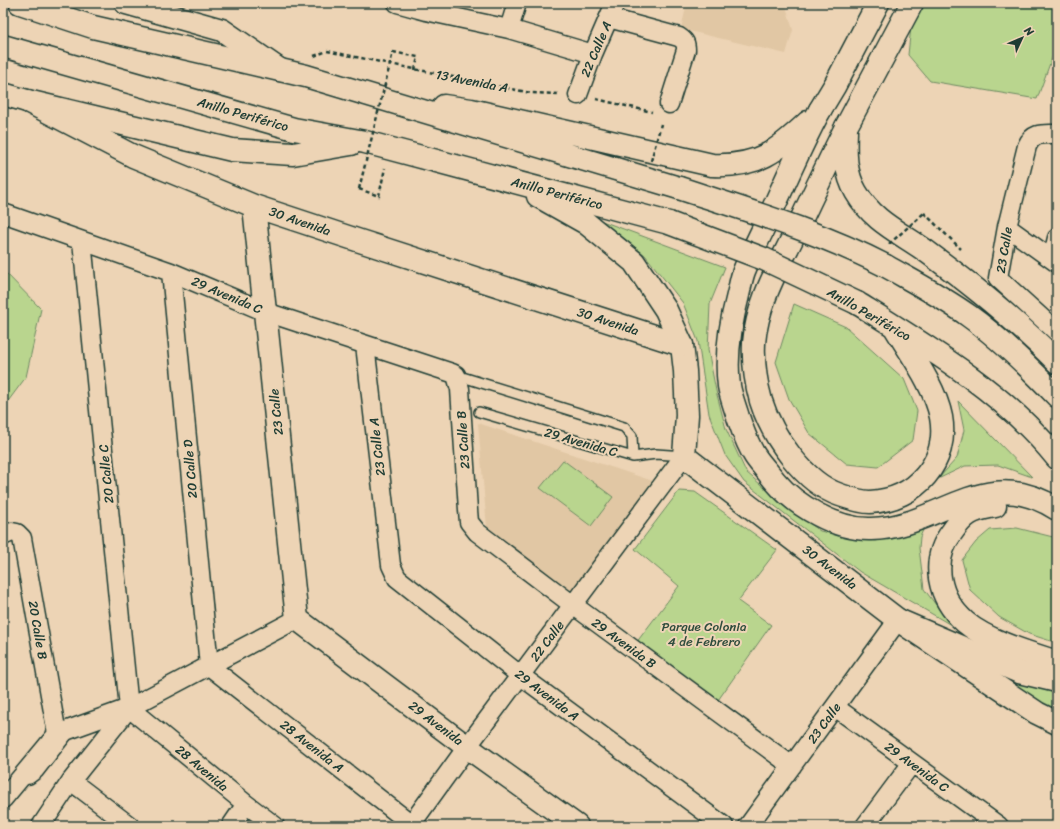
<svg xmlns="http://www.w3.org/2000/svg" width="1060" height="829" font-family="Sriracha,sans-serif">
	<rect width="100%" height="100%" fill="#edd4b5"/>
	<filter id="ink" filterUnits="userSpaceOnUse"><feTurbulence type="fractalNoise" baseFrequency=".025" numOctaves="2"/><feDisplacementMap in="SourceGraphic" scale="8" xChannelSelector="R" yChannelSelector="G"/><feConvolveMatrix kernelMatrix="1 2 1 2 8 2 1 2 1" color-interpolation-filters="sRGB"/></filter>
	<g filter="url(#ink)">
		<path fill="#e1c7a4" d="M687,3h98l8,27 -7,24 -105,-25z
			M478,423l187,62 -88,114 -90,-71z"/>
		<path fill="#b9d58e" stroke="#6c8961" d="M915,3h142v41l-20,55 -107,-18 -22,-26 5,-48z
			M602,221l123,46 -15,37 -2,46 8,41 10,38 20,43 35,30 39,29 26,6 30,4 47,-11 -3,7 -1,11 5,41 27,36 -91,-53 -116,-90 -19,-27 -16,-41 -11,-73 -15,-38 -38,-48z
			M3,270l38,39 -15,68 -23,31z
			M794,304l52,23 58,52 13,32 -4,29 -35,27 -31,-3 -38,-31 -20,-34 -13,-37z
			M958,401l74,76 -34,-12 -33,1 -27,13 19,-21 7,-28z
			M563,460l50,37 -22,29 -51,-38z
			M679,491l16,1 82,58 -39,51 33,24 -55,78 -80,-60 43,-57 -44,-37z
			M1017,528l40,10v105l-28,-9 -30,-17 -29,-27 -8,-30 14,-18 14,-12z
			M975,657l82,32v25l-18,-9z"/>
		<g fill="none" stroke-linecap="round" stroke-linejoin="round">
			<defs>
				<path id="service" d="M456,375l168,52 8,9 1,21
					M479,412l154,45 23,-3 28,2
					M21,780l9,-1 8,-6 32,-41"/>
				<path id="minor" d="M397,3l29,8 83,18 84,25
					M609,18l70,19c6,4 7,6 7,13l-17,54
					M509,29l8,-26
					M578,95l15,-41 22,-51
					M1057,134c-14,0 -24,-2 -30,12l-20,81 -9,51 59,54
					M3,213l168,59 95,40 186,61 4,2 4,14 8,121 1,12 8,10 96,73 219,161
					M1007,227l50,36
					M82,241l47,467
					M1052,259l5,-21
					M171,272l38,394 205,160
					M365,345l26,220 6,13 124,98 203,150
					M3,536l9,-4 5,1 5,5 35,196
					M835,707l164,119
					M129,708l117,96 29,22
					M71,781l59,45
					M3,799l54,-65 72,-26 168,-89
					M41,826l30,-45 58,-73
					M231,826l15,-22
					M410,826l57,-79 217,-291
					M748,826l150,-206
					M865,826l47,-63"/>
				<path id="tertiary" d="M126,3l96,27 58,40
					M3,94l24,7 106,55 121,50 106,35 322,104 3,26 2,44 -3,41 214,164 139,93 20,10
					M254,206l43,413 170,128 110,79"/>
				<path id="secondary" d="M898,620l121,52 38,9"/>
				<path id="primary" d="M820,110l15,-25 43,-82
					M846,127l66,-124"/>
				<path id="trunk" d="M20,3l73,24 213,49 373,112
					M3,46l291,83 71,13 304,81
					M27,101l205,49 61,4 58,-10
					M444,106l27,4 241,55c46,2 64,-13 96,-43
					M820,110c-18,33 -33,68 -49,103 -9,19 -19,38 -27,58 -3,8 -4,16 -6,24 -8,30 -13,60 -9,91 2,11 6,21 9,31 5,14 9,27 17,39 6,9 14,17 20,25 21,25 62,49 96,48 69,-1 113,-67 186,-20
					M846,127c-18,36 -35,72 -52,108 -17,35 -37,69 -40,108 -1,19 2,40 7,58 11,35 43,82 79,94 9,3 20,7 30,7 46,-2 79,-40 71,-85 -6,-31 -31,-64 -47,-91
					M846,132c-1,21 -1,41 10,60 18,31 46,41 74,62 27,20 53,40 78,62 17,15 34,30 49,46
					M538,196l48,27 48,39 32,48 16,35
					M886,266c28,16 57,31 83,50 32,23 61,52 88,80
					M857,303c71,44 147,89 200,155
					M995,506c-9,2 -18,3 -26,8 -7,4 -12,11 -17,18 -22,29 -14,66 13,90 22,19 64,31 92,40"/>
			</defs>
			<use href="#service" stroke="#1f3d34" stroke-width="12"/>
			<use href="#minor" stroke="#1f3d34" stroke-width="21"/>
			<use href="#tertiary" stroke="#1f3d34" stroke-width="25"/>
			<use href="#secondary" stroke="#1f3d34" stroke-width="25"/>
			<use href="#primary" stroke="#1f3d34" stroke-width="25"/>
			<use href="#trunk" stroke="#1f3d34" stroke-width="25"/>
			<path stroke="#1f3d34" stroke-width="2.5" stroke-dasharray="4 3" stroke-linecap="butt" d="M393,52l25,5 -3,13
				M314,56l13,-5 204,42 29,1
				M596,99l56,13
				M359,189l20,7 6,-28
				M924,213l37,36"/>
			<use href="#service" stroke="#edd4b5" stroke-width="9"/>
			<use href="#minor" stroke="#edd4b5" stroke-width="18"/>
			<use href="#tertiary" stroke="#edd4b5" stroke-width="22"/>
			<use href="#secondary" stroke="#edd4b5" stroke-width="22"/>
			<use href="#primary" stroke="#edd4b5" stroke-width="22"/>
			<use href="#trunk" stroke="#edd4b5" stroke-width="22"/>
			<defs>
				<path id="trunk-bridge" d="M679,188c70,23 141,44 207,78
					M669,223l95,36 93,44"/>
			</defs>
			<use href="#trunk-bridge" stroke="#1f3d34" stroke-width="25" stroke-linecap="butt"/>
			<path stroke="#1f3d34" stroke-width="2.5" stroke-dasharray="4 3" stroke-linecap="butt" d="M651,161l10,-37
				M359,189l34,-137
				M889,244l35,-31"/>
			<use href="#trunk-bridge" stroke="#edd4b5" stroke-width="22"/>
		</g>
	</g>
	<g text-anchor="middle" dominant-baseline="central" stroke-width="4" stroke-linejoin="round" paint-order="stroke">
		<g font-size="13" fill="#1f3d34" stroke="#edd4b5">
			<text transform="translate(596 49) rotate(-67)">22 Calle A</text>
			<text transform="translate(472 81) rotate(11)">13 Avenida A</text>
			<text transform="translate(243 114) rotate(16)">Anillo Periférico</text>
			<text transform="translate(557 193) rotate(15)">Anillo Periférico</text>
			<text transform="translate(300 221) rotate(19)">30 Avenida</text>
			<text transform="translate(1004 250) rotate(-81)">23 Calle</text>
			<text transform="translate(227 295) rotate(23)">29 Avenida C</text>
			<text transform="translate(869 314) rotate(30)">Anillo Periférico</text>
			<text transform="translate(608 321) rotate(18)">30 Avenida</text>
			<text transform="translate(276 412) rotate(-96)">23 Calle</text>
			<text transform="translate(463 440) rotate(-94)">23 Calle B</text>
			<text transform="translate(581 442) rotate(16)">29 Avenida C</text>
			<text transform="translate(377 447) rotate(-97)">23 Calle A</text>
			<text transform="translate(190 469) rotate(-95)">20 Calle D</text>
			<text transform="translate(106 474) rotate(-96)">20 Calle C</text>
			<text transform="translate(830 567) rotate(37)">30 Avenida</text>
			<text transform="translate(38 630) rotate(80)">20 Calle B</text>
			<text transform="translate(547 641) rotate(-53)">22 Calle</text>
			<text transform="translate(624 643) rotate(36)">29 Avenida B</text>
			<text transform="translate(547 695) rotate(37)">29 Avenida A</text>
			<text transform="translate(436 723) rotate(37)">29 Avenida</text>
			<text transform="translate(824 723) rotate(-54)">23 Calle</text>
			<text transform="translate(312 746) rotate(38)">28 Avenida A</text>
			<text transform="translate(917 767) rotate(36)">29 Avenida C</text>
			<text transform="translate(202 768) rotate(40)">28 Avenida</text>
		</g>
		<g font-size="13" fill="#2e4c3d" stroke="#edd4b5">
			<text x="704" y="626">Parque Colonia<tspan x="704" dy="15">4 de Febrero</tspan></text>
		</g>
	</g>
	<rect width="1060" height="829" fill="none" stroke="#edd4b5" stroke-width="16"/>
	<rect x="8" y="8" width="1044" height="813" fill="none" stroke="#1f3d34" stroke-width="1.5" filter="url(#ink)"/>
	<g transform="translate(1022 38) rotate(46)" stroke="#edd4b5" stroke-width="3" paint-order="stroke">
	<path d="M0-3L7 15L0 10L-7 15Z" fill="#1f3d34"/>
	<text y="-6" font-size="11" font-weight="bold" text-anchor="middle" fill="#1f3d34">N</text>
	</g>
</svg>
